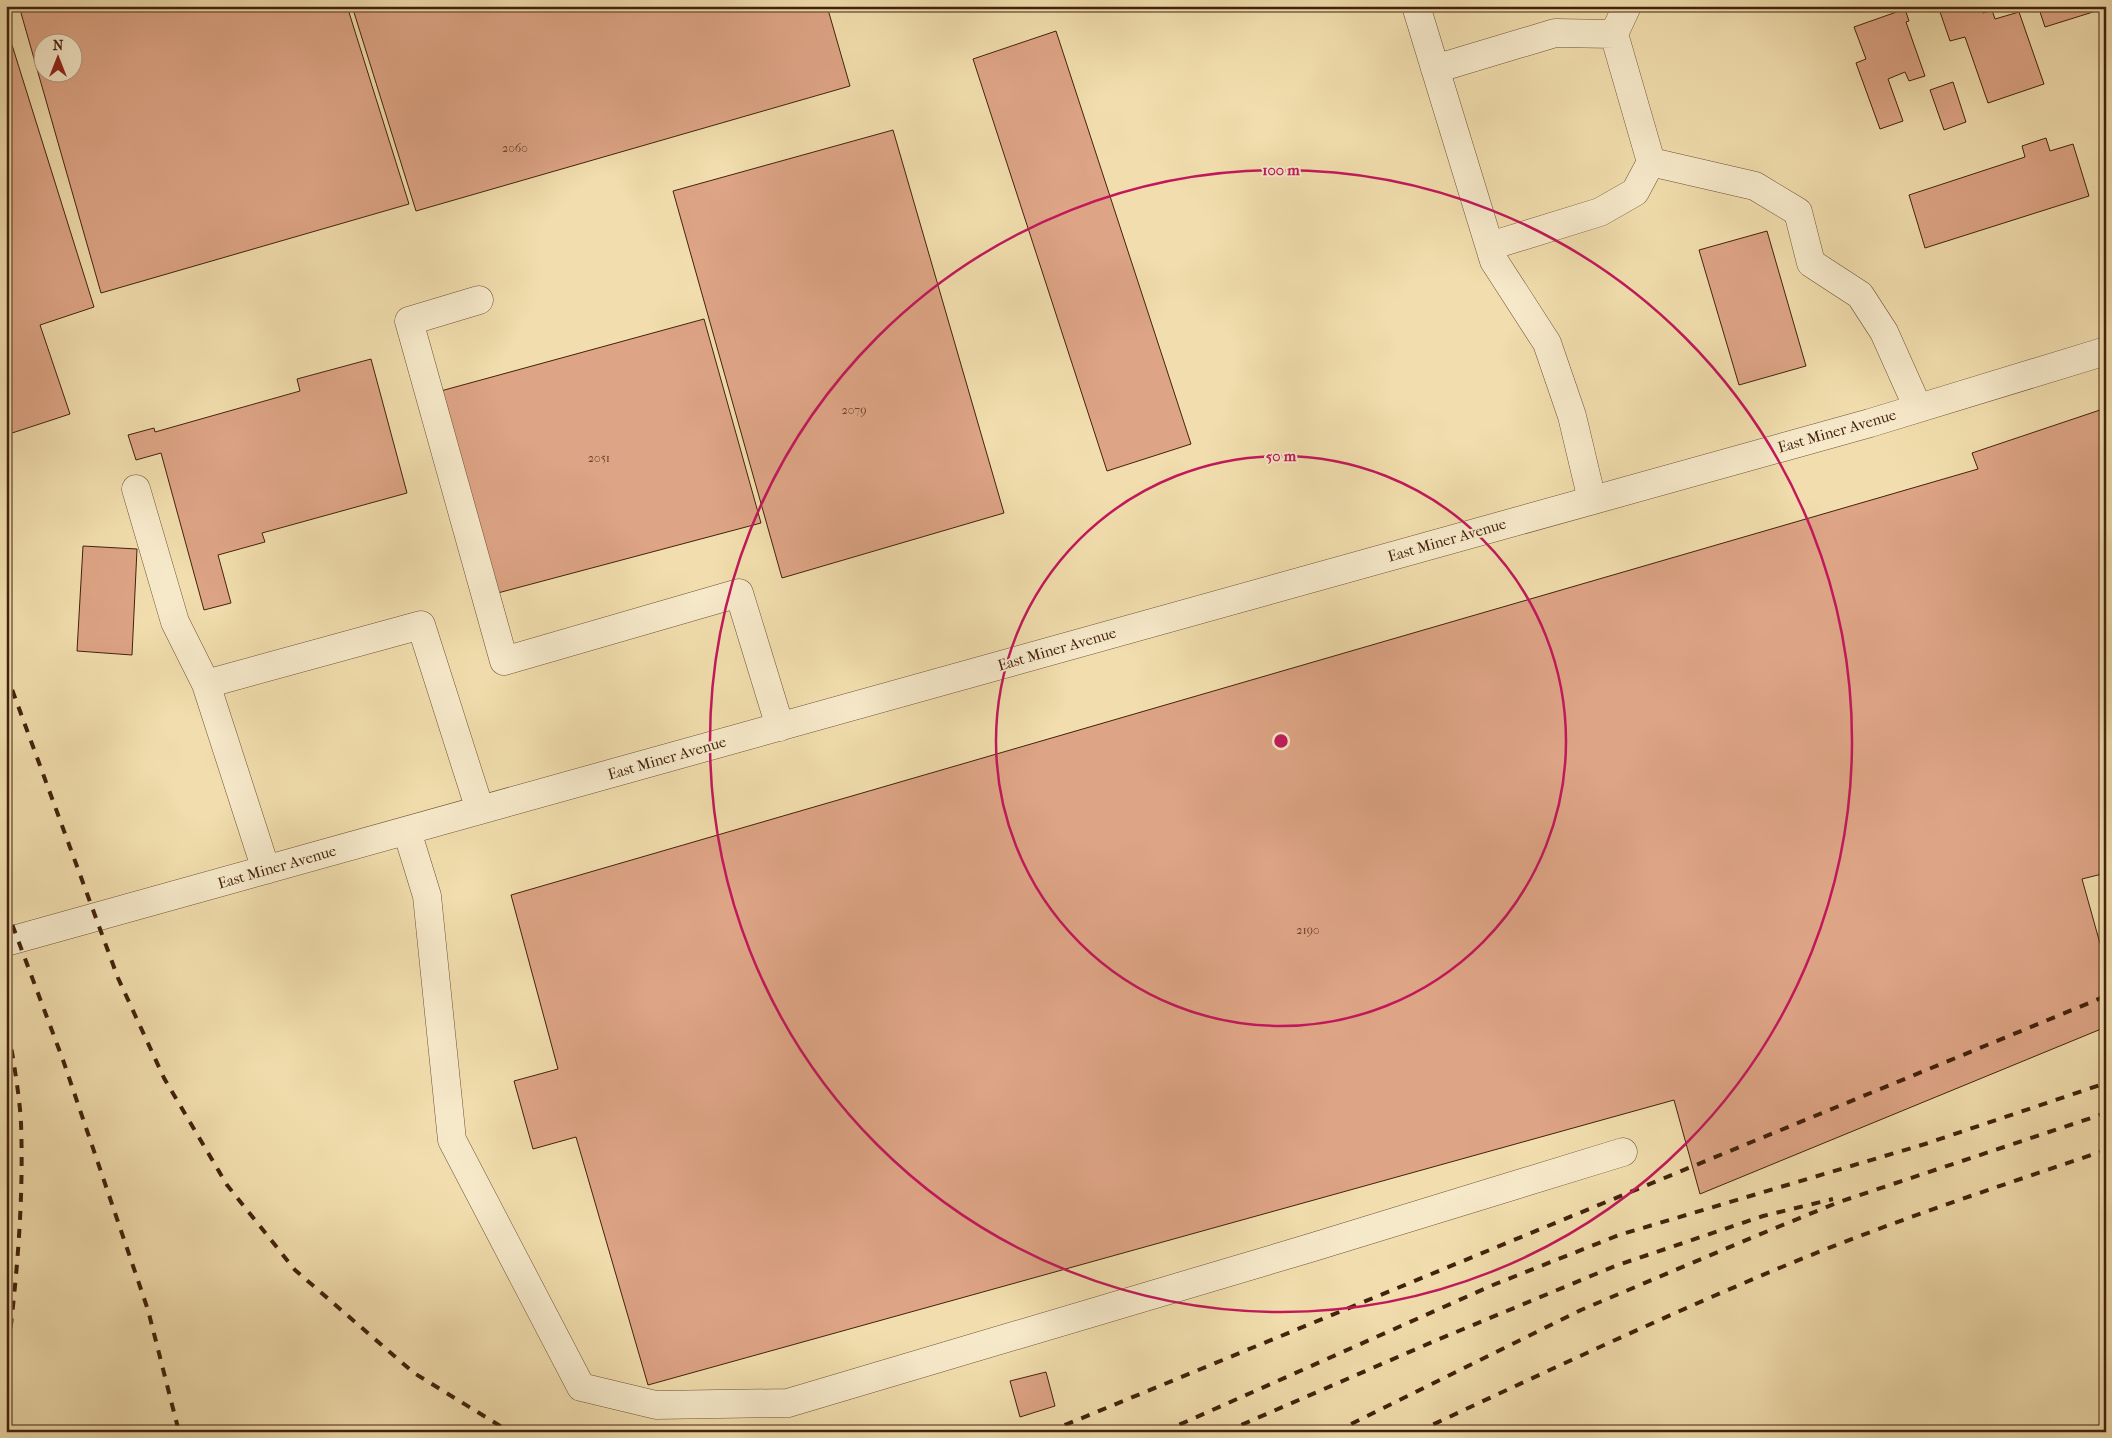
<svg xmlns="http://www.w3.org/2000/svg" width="2112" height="1438" font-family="'IM FELL French Canon',serif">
	<rect width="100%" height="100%" fill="#f1ddad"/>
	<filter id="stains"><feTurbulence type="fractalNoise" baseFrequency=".004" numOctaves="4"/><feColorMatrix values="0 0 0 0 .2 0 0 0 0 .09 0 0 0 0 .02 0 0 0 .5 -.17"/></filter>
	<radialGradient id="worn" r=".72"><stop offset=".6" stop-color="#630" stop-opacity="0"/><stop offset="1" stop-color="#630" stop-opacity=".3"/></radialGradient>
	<path fill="#dda485" stroke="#42220c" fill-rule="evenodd" d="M19,6h328l62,198 -308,89zM42,42h30v30h-30z
		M352,6h475l23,80 -434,125z
		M1938,6h43l2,7 9,-3 3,9 24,-7 25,72 -56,19 -23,-66 -15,4z
		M2038,6h53l2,6 -48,15z
		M1905,9l4,12 -3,1 19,54 -16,5 -4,-9 -17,7 15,42 -23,8 -24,-66 10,-4 -12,-32z
		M1056,31l135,413 -84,27 -134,-412z
		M12,45l82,262 -54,18 30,89 -64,21v-389z
		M1953,82l13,40 -22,8 -14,-40z
		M893,130l111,383 -222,65 -109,-387z
		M2046,138l4,13 23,-7 16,52 -164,52 -16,-53 116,-38 -3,-11z
		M1767,231l39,135 -67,19 -40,-135z
		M704,319l57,204 -267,71 -57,-202z
		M371,359l36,134 -145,40 3,9 -47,13 13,48 -27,7 -43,-157 -25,7 -8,-25 26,-7 1,4 145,-41 -3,-12z
		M2106,408v465l-24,6 24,86v62l-406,167 -26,-94 -1026,285 -72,-248 -43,12 -19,-68 44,-12 -47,-174 1467,-426 -6,-16z
		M83,546l54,3 -5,106 -55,-4z
		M1046,1372l9,34 -35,11 -10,-36z"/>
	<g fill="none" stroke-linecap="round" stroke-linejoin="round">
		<defs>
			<path id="minor" d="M1416,6l78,255 53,82 25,73 20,84
				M1614,34l13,-28
				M1435,69l120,-36 59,1 37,128 104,24 43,26 13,51 49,32 24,37 34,76
				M1490,246l110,-34 35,-20 16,-30
				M479,300l-70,21 95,340 235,-68 41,134
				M136,489l39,133 31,62
				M407,831l20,65 25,244 129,247 75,18 132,-2 522,-155 313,-96
				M266,870l-60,-186 215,-59 59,185
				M6,942l1864,-519 236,-72"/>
		</defs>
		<use href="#minor" stroke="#6e5134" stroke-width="29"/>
		<use href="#minor" stroke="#f6e9ca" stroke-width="28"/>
		<path stroke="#42220c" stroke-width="4" stroke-dasharray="9 9" stroke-linecap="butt" d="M6,673l112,305 46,100 63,107 68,85 119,103 96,59
			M6,908l57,152 85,250 31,122
			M6,1014c5,36 13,73 15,109 3,82 -5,163 -15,244
			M1048,1432l1058,-436
			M1163,1432l330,-147 126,-50 306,-91 181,-61
			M1225,1432l212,-92 178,-74 148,-50 70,-17
			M1335,1432l246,-122 170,-72 88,-36 267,-89
			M1417,1432c124,-58 247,-116 372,-168 104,-43 211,-78 317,-114"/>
	</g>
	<g fill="none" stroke="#c2185b" stroke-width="2.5">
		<circle cx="1281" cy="741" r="285"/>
		<circle cx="1281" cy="741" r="571"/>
	</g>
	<g text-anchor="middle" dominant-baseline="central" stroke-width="4" stroke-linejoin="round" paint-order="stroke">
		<g font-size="12" fill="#69422a">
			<text x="515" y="148">2060</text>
			<text x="854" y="410">2079</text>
			<text x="599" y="458">2051</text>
			<text x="1308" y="930">2190</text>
		</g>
		<g font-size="15" fill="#42220c" stroke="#f6e9ca">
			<text transform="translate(1837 431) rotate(-16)">East Miner Avenue</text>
			<text transform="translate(1447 540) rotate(-16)">East Miner Avenue</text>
			<text transform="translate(1057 649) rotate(-16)">East Miner Avenue</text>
			<text transform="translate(667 758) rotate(-16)">East Miner Avenue</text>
			<text transform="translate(277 867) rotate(-16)">East Miner Avenue</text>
		</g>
	</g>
	<circle cx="1281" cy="741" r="8" fill="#c2185b" stroke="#f6e9ca" stroke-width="2.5"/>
	<g font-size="15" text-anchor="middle" font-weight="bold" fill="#c2185b" stroke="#f6e9ca" stroke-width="4" stroke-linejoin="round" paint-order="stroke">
		<text x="1281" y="175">100 m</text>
		<text x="1281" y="461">50 m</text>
	</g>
	<rect width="2112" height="1438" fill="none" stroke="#f1ddad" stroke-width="25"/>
	<rect x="8" y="8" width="2097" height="1423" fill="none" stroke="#42220c" stroke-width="2.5"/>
	<rect x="12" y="12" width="2087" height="1413" fill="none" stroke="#42220c"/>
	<g transform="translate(58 58)"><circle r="24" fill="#f6e9ca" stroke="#ae997e"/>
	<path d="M0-4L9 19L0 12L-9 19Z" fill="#8f2418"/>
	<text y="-8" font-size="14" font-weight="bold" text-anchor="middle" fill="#42220c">N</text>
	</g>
	<rect width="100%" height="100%" filter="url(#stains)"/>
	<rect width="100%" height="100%" fill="url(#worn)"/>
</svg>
